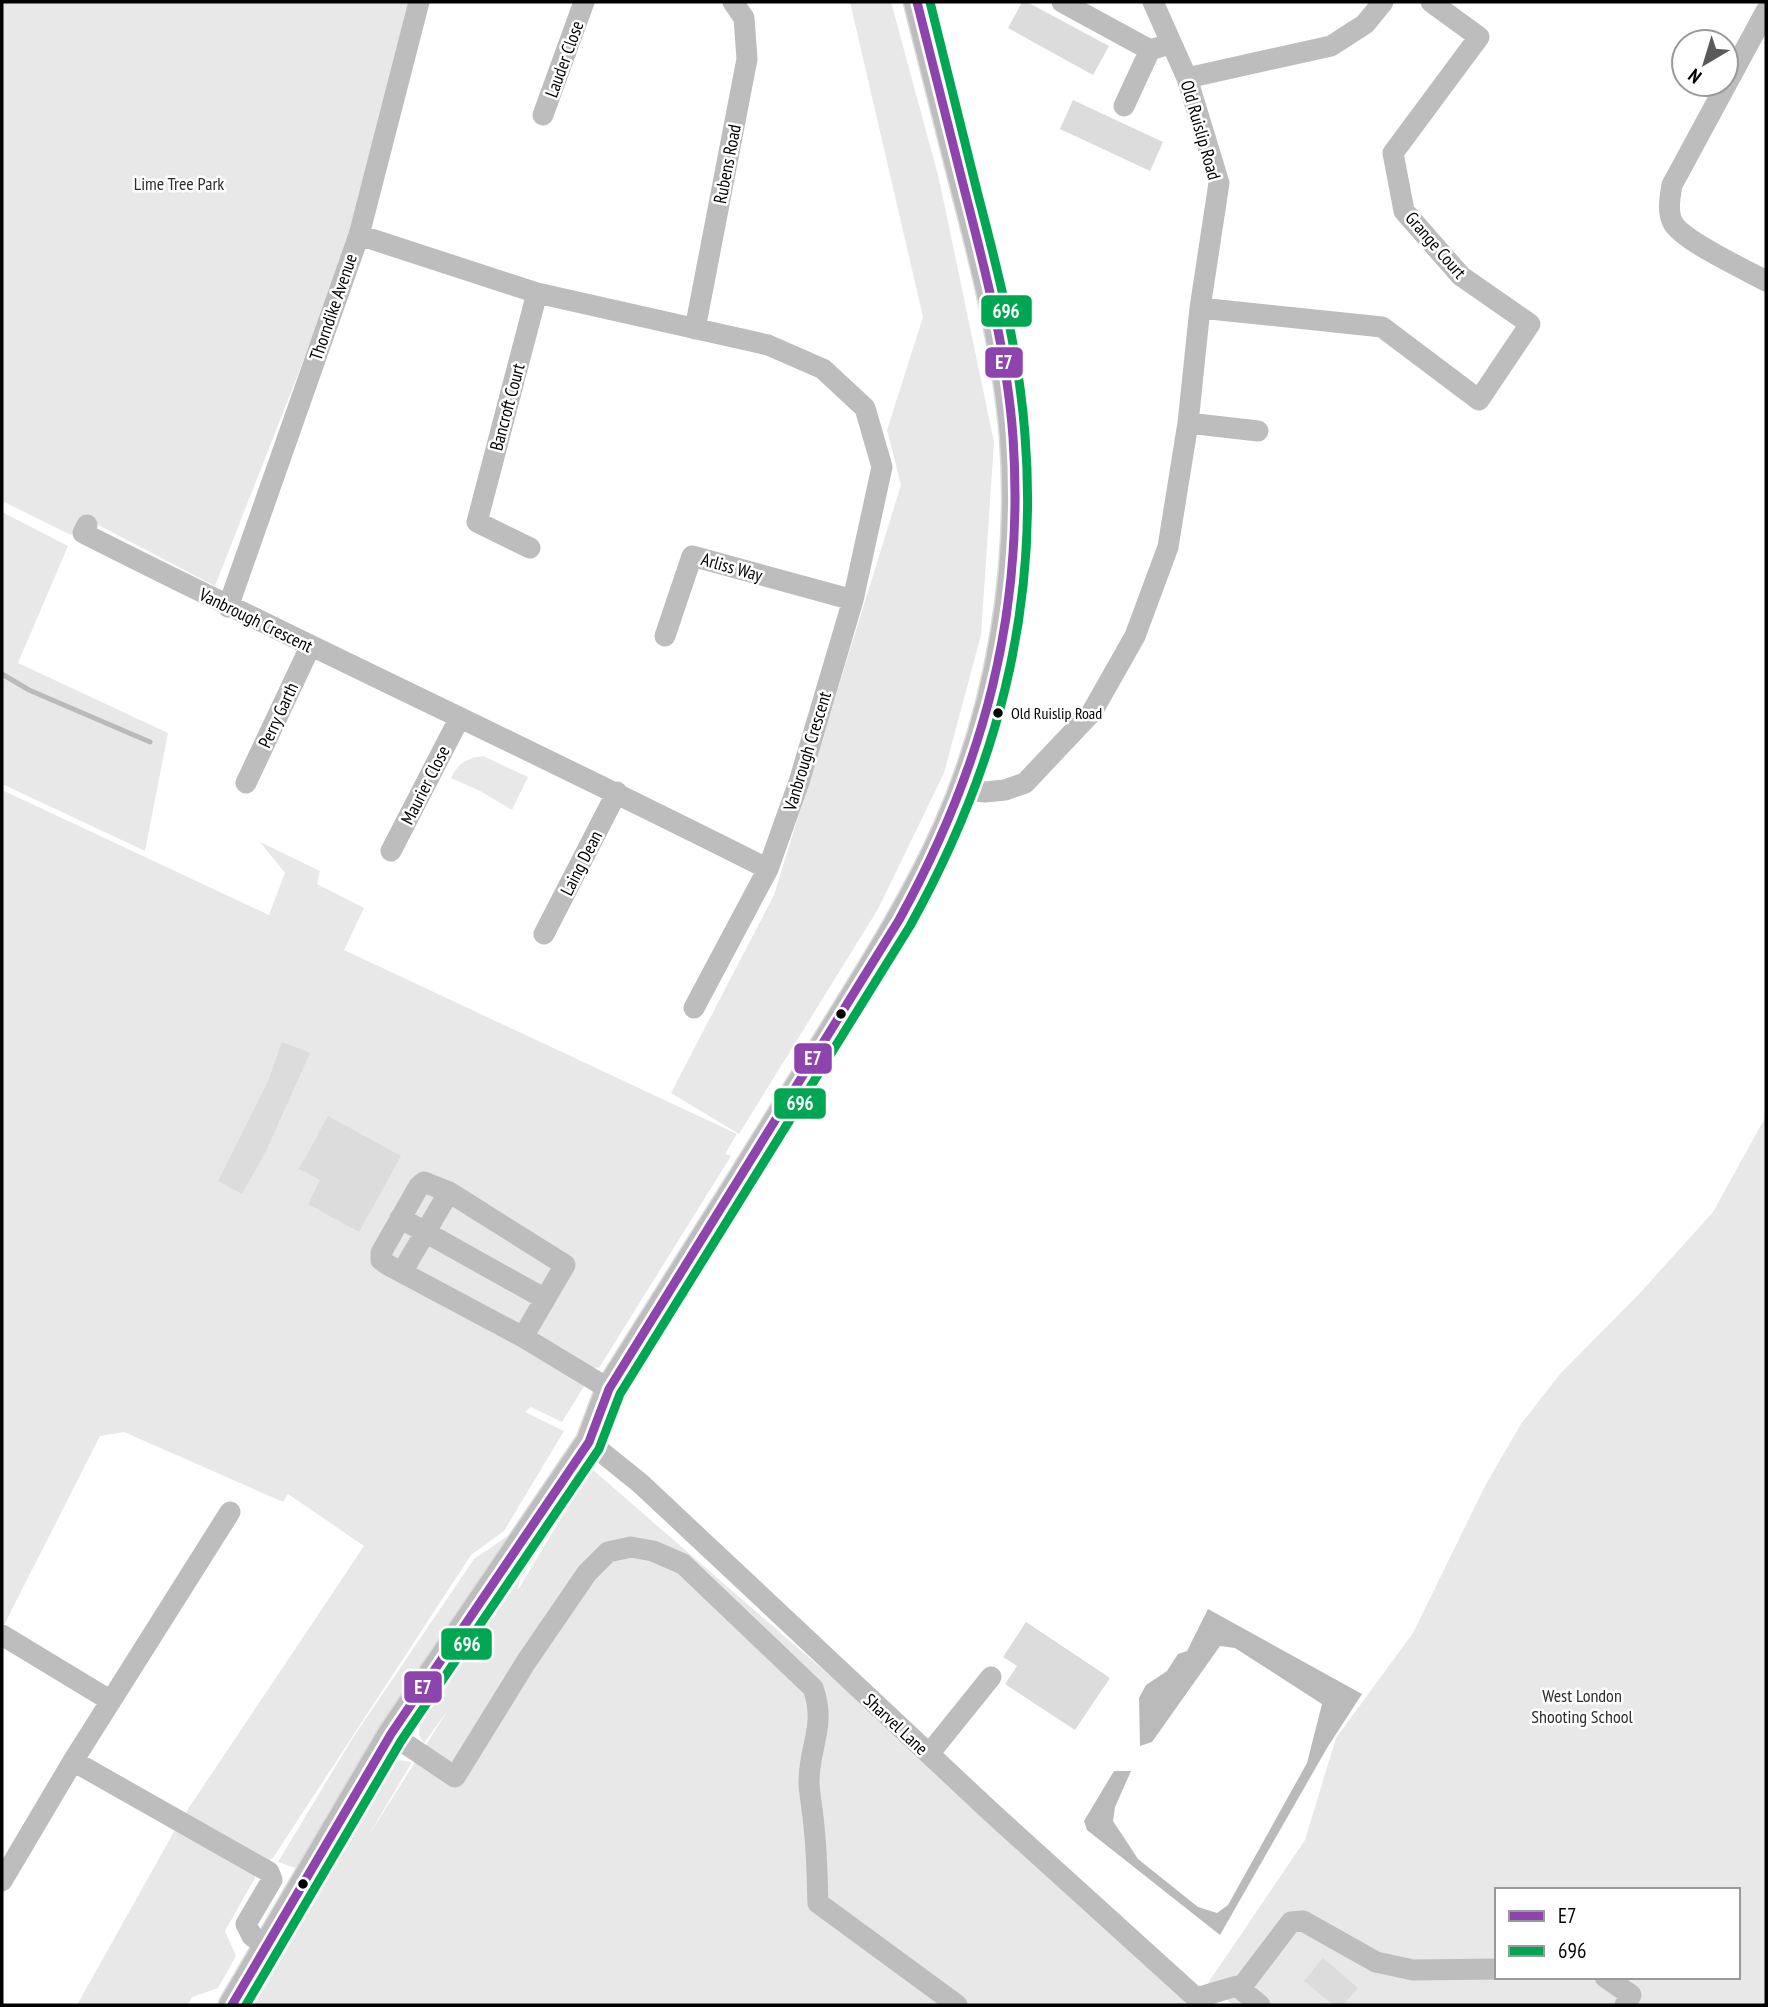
<svg xmlns="http://www.w3.org/2000/svg" width="1768" height="2007" font-family="'PT Sans Narrow',sans-serif">
	<rect width="100%" height="100%" fill="#fff"/>
	<path fill="#e8e8e8" fill-rule="evenodd" d="M2,2h407l-65,255 -129,329 -134,-70 -10,19 -69,-34z
		M850,2h41l48,177 55,263 -13,193 -37,138 -66,136 -139,225 -68,-41 103,-198 127,-410 -14,-55 36,-113z
		M2,512l66,34 -50,117 150,70 -23,118 -143,-67z
		M483,756l45,21 -16,33 -32,-19 -29,-13c7,-15 16,-20 32,-22z
		M2,790l267,125 16,-42 -25,-31 60,29 -3,13 47,24 -20,42 393,184 -12,20 6,2 -132,212 -3,-1 -34,55 -31,-15 -6,5 39,19 -60,100 -33,24 -198,303 -15,9 -3,11 -30,53 11,25 -18,32 -26,9 -4,8h-111l103,-184 184,-275 -76,-52 -5,8 -159,-70 -24,4 -98,193z
		M1766,1116v889h-533l-25,-22 97,-143 31,-102 77,-105 72,-147 36,-62 39,-50 80,-81 73,-81zM1497,1890h241v87h-241z
		M585,1463l485,421 134,121h-953l133,-230 14,-15 14,2 -45,76 81,-128 -24,33 -5,-8 1,-15 99,-144 57,-94 7,-7zM583,1475l-1,8 -64,107 1,-8z
		M509,1535l4,2 -214,332 -21,-7 74,-123 122,-180z"/>
	<path fill="#bababa" d="M1208,1609l154,85 -35,54 -107,187 -133,-105 -3,-9 30,-50h17l-16,36 -2,14 25,38 60,48 19,6 11,-8 79,-142 15,-59 -87,-56 -15,-2 -68,96 -12,4 -1,-48 7,-13 21,-14 11,-17 9,-3z"/>
	<g fill="none" stroke-linecap="round" stroke-linejoin="round">
		<path stroke="#bababa" stroke-width="5" d="M2,674l27,16 121,52"/>
	</g>
	<path fill="#dcdcdc" d="M1022,2h5l82,44 -16,29 -85,-47z
		M1073,100l90,42 -13,29 -90,-42z
		M282,1042l28,11 -44,98 -24,43 -24,-13 50,-100z
		M328,1116l73,40 -42,76 -51,-28 12,-24 -21,-11z
		M1026,1622l84,56 -35,52 -70,-46 12,-18 -14,-9z
		M1323,1958l35,30 -15,17h-10l-29,-24z"/>
	<g fill="none" stroke-linecap="round" stroke-linejoin="round">
		<defs>
			<path id="major" d="M232,2005l159,-271 198,-292 20,-53c67,-106 134,-213 200,-320 48,-79 100,-157 138,-242 53,-121 76,-260 66,-391 -7,-82 -27,-164 -48,-244 -16,-64 -32,-127 -48,-190"/>
		</defs>
		<use href="#major" stroke="#dbdbdb" stroke-width="29"/>
		<path stroke="#bdbdbd" stroke-width="21" d="M1062,2l88,48
			M1766,11l-94,174c-2,12 -5,27 1,38 10,18 73,47 93,58
			M1187,78l144,-32 34,-22 18,-22
			M1124,106l26,-56 13,-4
			M543,115l41,-113
			M1200,308l182,19 97,73 51,-76 -69,-48 -57,-65 -11,-58 86,-116 -48,-35
			M695,329l52,-270 -3,-41 -11,-16
			M1188,423l70,8
			M87,525l-4,8c227,115 458,221 685,336l31,-87 54,-182 29,-133 -17,-59 -42,-39 -55,-24 -231,-52 -178,-58
			M530,548l-53,-26 60,-229
			M228,607l131,-372 60,-233
			M665,636l27,-80 161,44
			M246,783l64,-136
			M962,790l23,2 20,-2 20,-7 67,-71 43,-76 33,-89 20,-124 12,-115 19,-125 -32,-105 -34,-76
			M391,851l68,-132
			M544,934l73,-142
			M694,1008l74,-139
			M400,1218l145,81
			M402,1272l47,-80
			M523,1337l42,-72 -116,-73 -25,-10 -5,4 -38,67v7l7,5 135,72 86,52
			M589,1442l51,41 351,329 213,193
			M2,1635l109,66
			M391,1734l64,43 71,-115 61,-89 21,-21 23,-5 22,4 30,13 130,124c14,39 -5,59 -4,96 1,14 4,29 5,43 3,25 3,51 4,76l139,102
			M929,1754l62,-77
			M73,1761l196,111 3,8 -26,44 6,12 15,11
			M2,1881l71,-120 157,-249
			M1605,1977l26,18 -6,10
			M1240,1989l51,-67 12,-1 73,41 37,8 84,-1
			M1196,1998l41,-12 23,19"/>
		<use href="#major" stroke="#bdbdbd" stroke-width="26"/>
		<defs>
			<path id="bus-1" d="M232,2005l159,-271 198,-292 20,-53 290,-469c85,-154 126,-307 114,-483 -6,-83 -27,-164 -48,-245 -16,-63 -32,-127 -48,-190"/>
			<path id="bus-2" d="M246,2005l155,-264 198,-292 21,-55 290,-468c86,-155 129,-313 115,-491 -6,-83 -27,-164 -48,-244 -16,-63 -31,-126 -47,-189"/>
		</defs>
		<use href="#bus-1" stroke="#fff" stroke-width="14"/>
		<use href="#bus-2" stroke="#fff" stroke-width="14"/>
		<use href="#bus-1" stroke="#8e44ad" stroke-width="9"/>
		<use href="#bus-2" stroke="#00a651" stroke-width="9"/>
	</g>
	<g fill="#000" stroke="#fff" stroke-width="2.5">
		<circle cx="998" cy="713" r="6"/>
		<circle cx="841" cy="1014" r="6"/>
		<circle cx="303" cy="1884" r="6"/>
	</g>
	<g text-anchor="middle" dominant-baseline="central" stroke-width="5" stroke-linejoin="round" paint-order="stroke">
		<g font-size="16" fill="#000" stroke="#fff" text-anchor="start">
			<text x="1011" y="713">Old Ruislip Road</text>
		</g>
		<g font-size="18" fill="#000" stroke="#fff">
			<text transform="translate(564 59) rotate(-70)">Lauder Close</text>
			<text transform="translate(1201 130) rotate(74)">Old Ruislip Road</text>
			<text transform="translate(727 164) rotate(-79)">Rubens Road</text>
			<text transform="translate(1436 245) rotate(49)">Grange Court</text>
			<text transform="translate(333 307) rotate(-71)">Thorndike Avenue</text>
			<text transform="translate(507 407) rotate(-75)">Bancroft Court</text>
			<text transform="translate(732 567) rotate(16)">Arliss Way</text>
			<text transform="translate(256 620) rotate(26)">Vanbrough Crescent</text>
			<text transform="translate(278 715) rotate(-65)">Perry Garth</text>
			<text transform="translate(807 751) rotate(-73)">Vanbrough Crescent</text>
			<text transform="translate(425 785) rotate(-63)">Maurier Close</text>
			<text transform="translate(581 863) rotate(-63)">Laing Dean</text>
			<text transform="translate(896 1724) rotate(43)">Sharvel Lane</text>
		</g>
		<g font-size="18" fill="#2d2d2d" stroke="#fff">
			<text x="179" y="183">Lime Tree Park</text>
			<text x="1582" y="1695">West London<tspan x="1582" dy="21">Shooting School</tspan></text>
		</g>
	</g>
	<g stroke="#fff" stroke-width="2.5">
		<rect x="980" y="294" width="53" height="34" rx="7" fill="#00a651"/>
		<rect x="984" y="346" width="40" height="33" rx="7" fill="#8e44ad"/>
		<rect x="793" y="1042" width="40" height="33" rx="7" fill="#8e44ad"/>
		<rect x="773" y="1087" width="54" height="33" rx="7" fill="#00a651"/>
		<rect x="440" y="1627" width="53" height="34" rx="7" fill="#00a651"/>
		<rect x="403" y="1670" width="40" height="34" rx="7" fill="#8e44ad"/>
	</g>
	<g font-size="19" text-anchor="middle" font-weight="bold" fill="#fff">
		<text x="1006" y="318">696</text>
		<text x="1004" y="369">E7</text>
		<text x="813" y="1065">E7</text>
		<text x="800" y="1110">696</text>
		<text x="467" y="1651">696</text>
		<text x="423" y="1694">E7</text>
	</g>
	<rect width="1768" height="2007" fill="none" stroke="#000000" stroke-width="7"/>
	<rect x="1495" y="1888" width="245" height="91" fill="#ffffff" stroke="#999999" stroke-width="2"/>
	<rect x="1509" y="1911" width="35" height="10" fill="#8e44ad" stroke="#999999" stroke-width="2"/>
	<text x="1558" y="1923" font-size="21" fill="#000000">E7</text>
	<rect x="1509" y="1946" width="35" height="10" fill="#00a651" stroke="#999999" stroke-width="2"/>
	<text x="1558" y="1958" font-size="21" fill="#000000">696</text>
	<g transform="translate(1705 63) rotate(218)"><circle r="33" fill="#ffffff" stroke="#999999" stroke-width="2"/>
	<path d="M0-5L12 26L0 18L-12 26Z" fill="#595959"/>
	<text y="-10" font-size="19" font-weight="bold" text-anchor="middle" fill="#000000">N</text>
	</g>
</svg>
